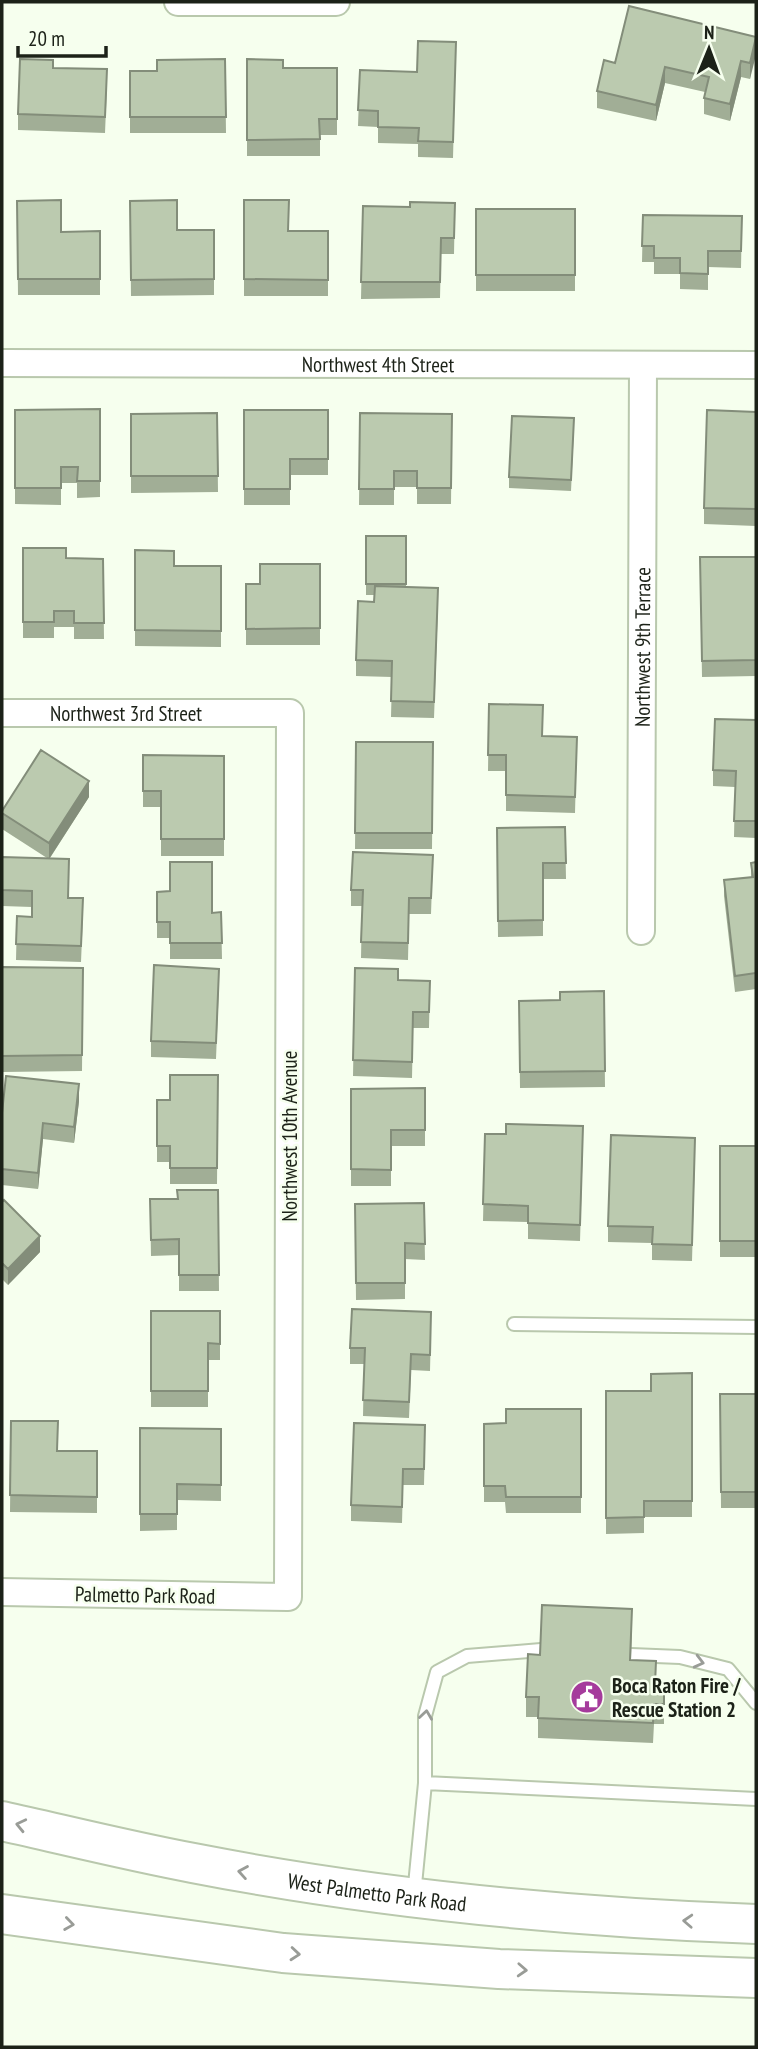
<svg xmlns="http://www.w3.org/2000/svg" width="758" height="2049" font-family="'PT Sans Narrow',sans-serif">
	<rect width="100%" height="100%" fill="#f6ffee"/>
	<g fill="none" stroke-linecap="round" stroke-linejoin="round">
		<defs>
			<path id="lane" d="M514,1324l242,3
				M631,1655l49,2 48,12 28,34
				M425,1783v-67l12,-44 30,-16 74,-6
				M414,1895l11,-112 331,16"/>
			<g id="street">
				<path d="M178,2h158"/>
				<path id="s1" d="M2,363l754,2"/>
				<path id="s2" d="M2,713h288l-2,884 -286,-5"/>
				<path id="s3" d="M641,931l2,-566"/>
			</g>
			<g id="primary">
				<path id="s4" d="M2,1821c63,14 127,30 191,42 185,36 375,54 563,61"/>
				<path d="M2,1914l281,39 216,16 257,9"/>
			</g>
		</defs>
		<use href="#lane" stroke="#b9c8ad" stroke-width="16"/>
		<use href="#street" stroke="#b9c8ad" stroke-width="30"/>
		<use href="#primary" stroke="#b9c8ad" stroke-width="42"/>
		<use href="#lane" stroke="#fff" stroke-width="12"/>
		<use href="#street" stroke="#fff" stroke-width="26"/>
		<use href="#primary" stroke="#fff" stroke-width="38"/>
	</g>
	<path fill="#a1ae96" d="M756,37l-6,42 -9,-2 -11,44 -26,-7v-16l1,-6 -40,-9 -9,38 -59,-13v-17l18,-28z
		M456,42l-3,116 -35,-1v-13l-40,-1v-16l-20,-1 2,-56 57,2z
		M225,59l1,74h-96v-62h27z
		M247,59l36,9h54v67h-17v21h-73z
		M53,68l54,17 -2,48 -87,-3v-16z
		M244,200l45,31h39v65h-84z
		M17,201l44,31 39,-1v64h-82z
		M130,201l47,29h37v65l-83,1z
		M455,203l-1,51h-13l-1,44 -79,1 2,-93 47,1z
		M476,209h99v82h-99z
		M643,215l99,1 -1,52 -33,-1v23l-28,-1v-15h-26v-12h-12z
		M100,409v88l-23,1v-15h-16v22l-46,-1v-94z
		M244,410h84v65h-38v30h-46z
		M756,412v114l-52,-2v-16z
		M217,413l1,79 -87,1v-79z
		M360,413l92,1 -1,90h-34v-17h-23v18h-35z
		M574,429l-3,62 -62,-3v-11z
		M366,536h40v51l32,18 -4,113 -43,-1 1,-40 -36,-1v-16l18,-58 1,-7h-9z
		M23,548l43,10 37,1 1,80h-30v-12h-20v11h-31z
		M135,550l39,16h47v81l-86,-1z
		M700,557h56v119l-54,1z
		M320,564v81h-74v-61h14z
		M489,704l54,32 34,1 -2,76 -69,-2v-40h-18z
		M756,720v118l-22,-1 1,-50 -22,-1v-16z
		M356,742h77l-1,107h-77z
		M143,755l81,1v100h-63v-49h-18z
		M89,797l-39,61 18,40 15,16 -2,48 -65,-2 1,-44 15,1v-10l-30,-1v-49l45,1 -45,-29v-18z
		M565,827l1,52h-23v57l-45,1 -1,-109z
		M433,855l-2,59h-22l-1,46 -47,-2 1,-52h-11v-16z
		M756,862v127l-21,3 -11,-96v-16l27,-3v-14z
		M157,892l55,21 9,-1 1,47h-52v-21h-13z
		M2,967l81,1 -1,103 -80,1z
		M355,968l43,12 32,1 -1,47h-16l-1,50 -59,-2z
		M219,985l-3,74 -65,-2v-16z
		M604,991l1,96 -85,1 -1,-87 41,-1z
		M218,1075l-1,109h-47v-22h-13v-62h13z
		M425,1088v58h-34v40h-40v-97z
		M79,1101l-5,42 -31,-4 -5,50 -36,-4v-72z
		M485,1134l98,8 -3,99 -52,-2v-17l-45,-1z
		M720,1146h36v111h-36z
		M695,1154l-3,107 -40,-1v-17l-44,-1v-16z
		M218,1190l1,101h-40v-36l-28,1 -1,-57h27z
		M2,1202l38,50 -32,33 -6,-6z
		M424,1203l1,57 -20,-1v40l-49,1 -1,-96z
		M151,1311h69v49h-12v47h-57z
		M431,1328l-1,43 -19,-1 -2,48 -46,-2 1,-52h-14v-16z
		M692,1373v144h-48v16l-38,1v-143h45z
		M720,1394h36v114h-35z
		M581,1409v104h-75l-1,-11h-21v-78l22,-1z
		M11,1421l46,30h40v62l-87,-1z
		M140,1428l81,1v72l-44,-1v30l-37,1z
		M425,1442l-1,43h-21l-1,38 -51,-2v-16z
		M632,1629l-1,31 25,25 8,21v18h-10l-1,19 -115,-5v-21h-12v-20l14,-42z"/>
	<path fill="#838d7a" d="M756,39v16l-6,24v-16z
		M741,61v16l-11,44v-17z
		M665,67v16l-9,38v-16z
		M89,781v16l-40,62v-16z
		M79,1084v17l-5,42v-16z
		M43,1123v16l-5,50v-16z
		M40,1236v16l-32,33v-16z"/>
	<path fill="#bbcaaf" stroke="#838d7a" stroke-width="2" d="M629,6l127,31 -6,26 -9,-2 -11,43 -26,-6 5,-21 -44,-10 -9,38 -59,-14 7,-31 11,3z
		M418,41l38,1 -3,100 -35,-1 1,-13 -41,-1v-16l-20,-1 2,-40 57,2z
		M20,59l33,1v8l54,1 -2,48 -87,-3z
		M225,59l1,58h-96v-46h27v-11z
		M247,59l36,1v8h54v51h-18l1,20 -73,1z
		M61,200v32l39,-1v48h-82l-1,-78z
		M177,200v30h37v49l-83,1 -1,-79z
		M244,200h45l-1,31h40v49l-84,-1z
		M410,202l45,1 -1,35h-13l-1,44h-79l2,-76 47,1z
		M476,209h99v66h-99z
		M643,215l99,1 -1,35h-33v23l-28,-1v-15h-26v-12h-12z
		M100,409v72h-23l1,-14h-17v21h-46v-78z
		M244,410h84v49h-38v30h-46z
		M707,410l49,2v97l-52,-1z
		M217,413l1,63h-87v-62z
		M360,413l92,1 -1,74h-34v-17h-23v18h-35z
		M512,416l62,2 -3,62 -62,-3z
		M366,536h40v48h-40z
		M23,548h43v10l37,1 1,64h-30v-12h-20v11h-31z
		M135,550l39,1v15h47v65l-86,-1z
		M700,557h56v103l-54,1z
		M260,564h60v64l-74,1v-45h14z
		M375,586l63,2 -4,114 -43,-1 1,-40 -36,-1 2,-59 16,1z
		M489,704l54,1 -1,31 35,1 -2,60 -69,-2v-40h-18z
		M715,719l41,1v101h-22l2,-50 -23,-1z
		M356,742h77l-1,91h-77z
		M41,750l48,31 -40,62 -47,-30v-2z
		M143,755l81,1v83h-63v-48h-18z
		M565,827l1,36h-23v57l-45,1 -1,-93z
		M353,852l80,3 -2,43h-22l-1,45 -47,-1 2,-52h-12z
		M2,857l67,2 -1,39h15l-2,48 -65,-2 1,-28 15,1v-26l-30,-1z
		M170,862h42v51l9,-1 1,31h-52v-21h-13v-30l13,-1z
		M756,862v111l-21,3 -11,-96 29,-3 -2,-14z
		M154,965l65,4 -3,74 -65,-2z
		M2,967l81,1 -1,87 -80,1z
		M355,968l43,1v11l32,1 -1,31h-16l-1,50 -59,-2z
		M604,991l1,80 -85,1 -1,-71 41,-1v-8z
		M170,1075h48l-1,93h-47v-22h-13v-46h13z
		M6,1076l73,8 -5,43 -31,-4 -5,50 -36,-4v-56z
		M425,1088v42h-34v40l-40,-1v-80z
		M506,1124l77,2 -3,99 -52,-2v-17l-45,-2 2,-70h21z
		M611,1135l84,3 -3,107 -40,-1 1,-17 -45,-1z
		M720,1146h36v95h-36z
		M177,1190h41l1,85h-40v-36l-28,1 -1,-41h28z
		M4,1200l36,36 -32,33 -6,-6v-61z
		M424,1203l1,41 -20,-1v40h-49l-1,-79z
		M352,1309l79,3 -1,43 -19,-1 -2,48 -46,-2 2,-52h-15z
		M151,1311h69v33l-12,-1v48h-57z
		M692,1373v128h-48v16l-38,1v-127h45v-17z
		M720,1394h36v98h-35z
		M506,1409h75v88h-75l-1,-11h-21v-62l22,-1z
		M11,1421h47l-1,30h40v46l-87,-2z
		M354,1423l71,2 -1,44h-21l-1,38 -51,-2z
		M140,1428l81,1v56l-44,-1v30h-37z
		M542,1605l90,4 -2,51 26,1 -1,24 9,1v18h-10l-1,19 -115,-5 1,-21h-13l2,-43 12,1z"/>
	<defs><path id="oneway-chevron" d="M-2-3.5L2.5 0L-2 3.5" fill="none" stroke-width="1.6" stroke-linecap="round" stroke-linejoin="round" transform="scale(1.75)"/></defs>
	<g stroke="#999c97">
		<use href="#oneway-chevron" transform="translate(699 1662) rotate(14)"/>
		<use href="#oneway-chevron" transform="translate(426 1715) rotate(-82)"/>
		<use href="#oneway-chevron" transform="translate(21 1825) rotate(-167)"/>
		<use href="#oneway-chevron" transform="translate(243 1872) rotate(-170)"/>
		<use href="#oneway-chevron" transform="translate(688 1921) rotate(-177)"/>
		<use href="#oneway-chevron" transform="translate(69 1924) rotate(8)"/>
		<use href="#oneway-chevron" transform="translate(295 1954) rotate(5)"/>
		<use href="#oneway-chevron" transform="translate(522 1970) rotate(3)"/>
	</g>
	<defs>
		<symbol id="civic-disc" viewBox="-11 -11 22 22"><circle r="9.5" fill="#a53b9c" stroke="#f6ffee"/><path d="M-.6-6.5H3V-4.5H.6V-3L4-1V1h2V6H-6V1h2V-1L-.6-3ZM-1.2 2.5V6h2.4V2.5Z" fill="#fff"/></symbol>
	</defs>
	<g fill-rule="evenodd">
		<use href="#civic-disc" x="568" y="1678" width="38" height="38"/>
	</g>
	<g text-anchor="middle" dominant-baseline="central" stroke-width="5" stroke-linejoin="round" paint-order="stroke">
		<g font-size="21" fill="#1c2218" stroke="#f6ffee">
			<text stroke="none"><textPath href="#s1" startOffset="376">Northwest 4th Street</textPath></text>
			<text stroke="none"><textPath href="#s3" startOffset="284">Northwest 9th Terrace</textPath></text>
			<text stroke="none"><textPath href="#s2" startOffset="124">Northwest 3rd Street</textPath></text>
			<text transform="translate(289 1136) rotate(-90)">Northwest 10th Avenue</text>
			<text transform="translate(145 1595) rotate(1)">Palmetto Park Road</text>
			<text stroke="none"><textPath href="#s4" startOffset="382">West Palmetto Park Road</textPath></text>
		</g>
		<g font-size="21" font-weight="bold" fill="#1c2218" stroke="#f6ffee" text-anchor="start">
			<text x="612" y="1685">Boca Raton Fire /<tspan x="612" dy="24">Rescue Station 2</tspan></text>
		</g>
	</g>
	<rect width="758" height="2049" fill="none" stroke="#1c2218" stroke-width="7"/>
	<g transform="translate(709 49) rotate(1)" stroke="#f6ffee" stroke-width="5" paint-order="stroke">
	<path d="M0-5L12 26L0 18L-12 26Z" fill="#1c2218"/>
	<text y="-10" font-size="19" font-weight="bold" text-anchor="middle" fill="#1c2218">N</text>
	</g>
	<path d="M18 46v10h88v-10" fill="none" stroke="#1c2218" stroke-width="3.5"/>
	<text x="28" y="46" font-size="21" fill="#1c2218" stroke="#f6ffee" stroke-width="5" paint-order="stroke">20 m</text>
</svg>
